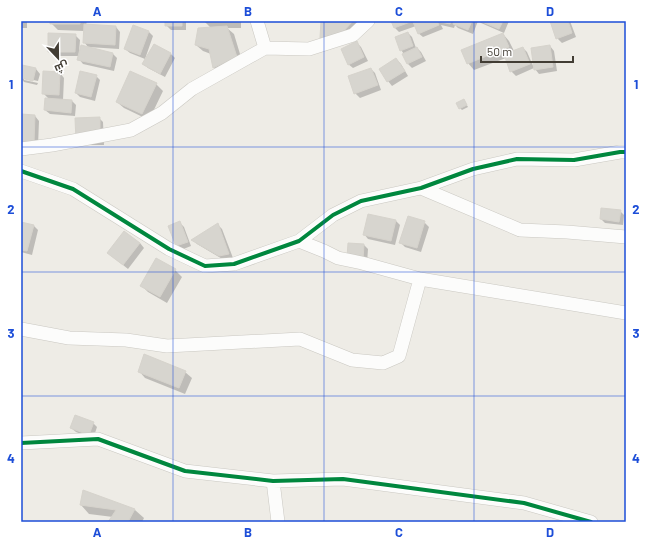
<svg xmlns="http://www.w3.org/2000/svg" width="647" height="543" font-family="Barlow,Cairo,sans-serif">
	<rect width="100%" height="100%" fill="#eeece6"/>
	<path fill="#0003" d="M21,21h6v7h-6z
		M51,21h36l-1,4 30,2 4,5 -1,17 -31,-2 -4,-5v-11l-26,-1 -7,-7z
		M166,21h20v9h-15l-5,-5z
		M204,21h37v7h-14l7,6 9,30 -22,10 -7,-6 -3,-14 -8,-3 -7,-6 15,-17z
		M322,21h43l-37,23 -7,-7z
		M392,21h86l-5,13 -15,-6 -3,-3 -1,3 -13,-3 2,4 -20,8 -5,-4 -2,-7 -17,6 -4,-4z
		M479,21h30l-5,12 -23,-10z
		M551,21h19l6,16 -14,6 -5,-5z
		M149,32l4,4 -8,23 -15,-6 -5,-4z
		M408,33l4,4 4,11h1l4,4 5,9 -14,7 -4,-4 -4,-10 -3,-4z
		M503,34l6,7 5,10 9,-3 4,4 7,16 -18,8 -5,-5 -5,-13 -32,12 -6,-7z
		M75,35l5,5 -1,13 34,1 4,4 -3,13 -31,-7 -4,-5v-3h-26l-4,-5z
		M357,43l4,4 7,14 -15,7 -5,-4z
		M154,45l17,9 4,4 -10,19 -17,-9 -5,-4z
		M550,46l4,5 3,20 -18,3 -4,-5z
		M396,59l5,5 7,12 -16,10 -4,-5 -8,-11z
		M23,66l13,3 4,5 -2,7 -14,-3v2l14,3 -1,2 -13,-3 -3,-4v-5z
		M371,69l4,4 6,17 -21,8 -5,-5z
		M60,73l4,5 -1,22 9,1 4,4 -1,11 -25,-2 -5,-4 4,-11 -6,-6z
		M96,76l4,4 -5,21 -15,-4 -4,-4z
		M156,84l7,7 -14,29 -25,-12 -7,-6z
		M464,100l4,7 -6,3 -2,-2z
		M21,115l14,1 4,5 -1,25 -17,-3z
		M99,118l4,4 1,23h-22z
		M620,211l4,4 -1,10 -18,-2 -4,-4z
		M396,221l4,4 -5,20 -27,-6 -4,-5z
		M424,222l5,5 -8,25 -16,-5 -4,-4z
		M21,223l13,3 4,4 -6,25 -11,-3z
		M180,223l4,4 7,19 -10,4 -4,-5z
		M218,225l4,4 11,29 -9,2 -27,-16 -4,-4z
		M140,243l4,5 -16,21 -20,-16z
		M364,245l4,4 -1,15 -14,-3z
		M175,270l7,7 -15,26 -19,-11 -6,-6z
		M139,371l46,1 7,6 -7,16 -40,-16z
		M93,423l4,4 -4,12 -17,-7 -5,-4z
		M84,492l51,18 9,8 -2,4h-32l3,-5 -24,-3 -8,-9z"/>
	<path fill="#d7d5cf" stroke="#d6d3cc" d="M50,21h30v3h-30z
		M165,21h17v5h-17z
		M321,21h32l-11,12 -22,5z
		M391,21h22l-19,7z
		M415,21h22l2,4 -21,9 -5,-12z
		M436,21h15l-1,3z
		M454,21h18l-4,9 -15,-6z
		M480,21h23l-4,8z
		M550,21h18l4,12 -16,6z
		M84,24l32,2 -1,19 -32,-2z
		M133,25l16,6 -9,24 -16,-6z
		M227,26l10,31 -24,11 -4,-19 -14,-4 3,-17z
		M408,32l5,14 -13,5 -5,-14z
		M48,33l28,1 -1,18h-27z
		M503,33l6,14 -42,17 -6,-14z
		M357,41l7,16 -16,8 -7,-16z
		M154,44l17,9 -11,21 -18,-10z
		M81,45l32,8 -3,14 -33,-7z
		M550,45l3,22 -19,3 -3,-22z
		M417,47l5,10 -15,7 -5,-10z
		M523,47l7,17 -20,8 -6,-18z
		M396,58l9,13 -18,11 -8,-13z
		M22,65l14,3 -3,13 -12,-3z
		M371,68l7,17 -24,9 -6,-18z
		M43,71l17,1 -1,23 -17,-1z
		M80,71l17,4 -6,22 -16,-4z
		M130,71l27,12 -15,31 -26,-12z
		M45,98l27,2 -1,13 -27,-3z
		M464,99l3,6 -8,4 -3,-6z
		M21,114l14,1 -1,28 -13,-1z
		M100,117v24h-24l-1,-23z
		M601,208l20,2 -2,12 -19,-3z
		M368,214l28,6 -5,21 -28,-6z
		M408,216l17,5 -8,27 -18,-5z
		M180,221l8,21 -12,4 -8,-20z
		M21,222l13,3 -7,26 -6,-1z
		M218,223l11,31 -10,2 -28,-16z
		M124,231l16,12 -17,22 -16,-12z
		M348,243l16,1 -1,16 -16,-3z
		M156,258l20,11 -16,28 -20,-11z
		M144,354l42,17 -7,17 -41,-16z
		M75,415l19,7 -5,13 -19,-7z
		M83,490l52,19 -7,13h-20l8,-12 -36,-5z"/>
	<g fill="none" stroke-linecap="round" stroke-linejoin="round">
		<defs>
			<path id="minor" d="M257,21l8,27
				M21,149l31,-4 79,-15 31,-17 30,-24 73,-41 44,1 44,-14 15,-14
				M21,171l52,18 96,60 36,17 29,-2 65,-23 34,-26 28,-14 60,-13 52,-19 44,-10 57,1 46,-8h6
				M421,188l99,42 47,2 59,5
				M299,241l25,10 14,7 24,5 58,16 206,34
				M21,329l48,9 57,2 41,6 133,-7 52,21 31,3 16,-7 21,-77
				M21,443l77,-4 87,32 88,10 70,-2 181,24 67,19
				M273,481l5,41"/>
		</defs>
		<use href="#minor" stroke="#cac8c2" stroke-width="14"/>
		<use href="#minor" stroke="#fcfcfb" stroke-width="13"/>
		<defs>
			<path id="cycleway" d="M21,171l52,18 96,60 36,17 29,-2 65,-23 34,-26 28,-14 60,-13 52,-19 44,-10 57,1 46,-8h6
				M21,443l77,-4 87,32 88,10 70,-2 181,24 67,19"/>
		</defs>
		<use href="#cycleway" stroke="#fff" stroke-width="6"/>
		<use href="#cycleway" stroke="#00873e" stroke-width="4"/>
	</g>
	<path fill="none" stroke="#1d4ed8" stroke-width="1" stroke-opacity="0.55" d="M173,21v501M324,21v501M474,21v501M21,147h605M21,272h605M21,396h605"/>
	<rect width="647" height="543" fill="none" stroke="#ffffff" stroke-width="44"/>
	<g transform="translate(58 58) rotate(158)" stroke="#ffffff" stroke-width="3" paint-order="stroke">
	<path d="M0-3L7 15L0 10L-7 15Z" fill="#423d34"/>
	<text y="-6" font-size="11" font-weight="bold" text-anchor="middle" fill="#423d34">ش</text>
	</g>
	<path d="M481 56v6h92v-6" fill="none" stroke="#423d34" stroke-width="2"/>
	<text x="487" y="56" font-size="12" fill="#423d34" stroke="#ffffff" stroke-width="3" paint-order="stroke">50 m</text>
	<rect x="22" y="22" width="603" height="499" fill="none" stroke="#1d4ed8" stroke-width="1.5"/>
	<g font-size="13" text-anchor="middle" font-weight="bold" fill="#1d4ed8">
		<text x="97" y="16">A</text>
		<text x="248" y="16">B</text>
		<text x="399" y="16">C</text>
		<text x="550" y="16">D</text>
		<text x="11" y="89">1</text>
		<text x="636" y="89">1</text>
		<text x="11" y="214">2</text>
		<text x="636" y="214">2</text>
		<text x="11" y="338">3</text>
		<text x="636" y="338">3</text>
		<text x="11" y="463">4</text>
		<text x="636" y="463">4</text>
		<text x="97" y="537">A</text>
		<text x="248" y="537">B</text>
		<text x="399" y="537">C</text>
		<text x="550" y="537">D</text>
	</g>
</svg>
